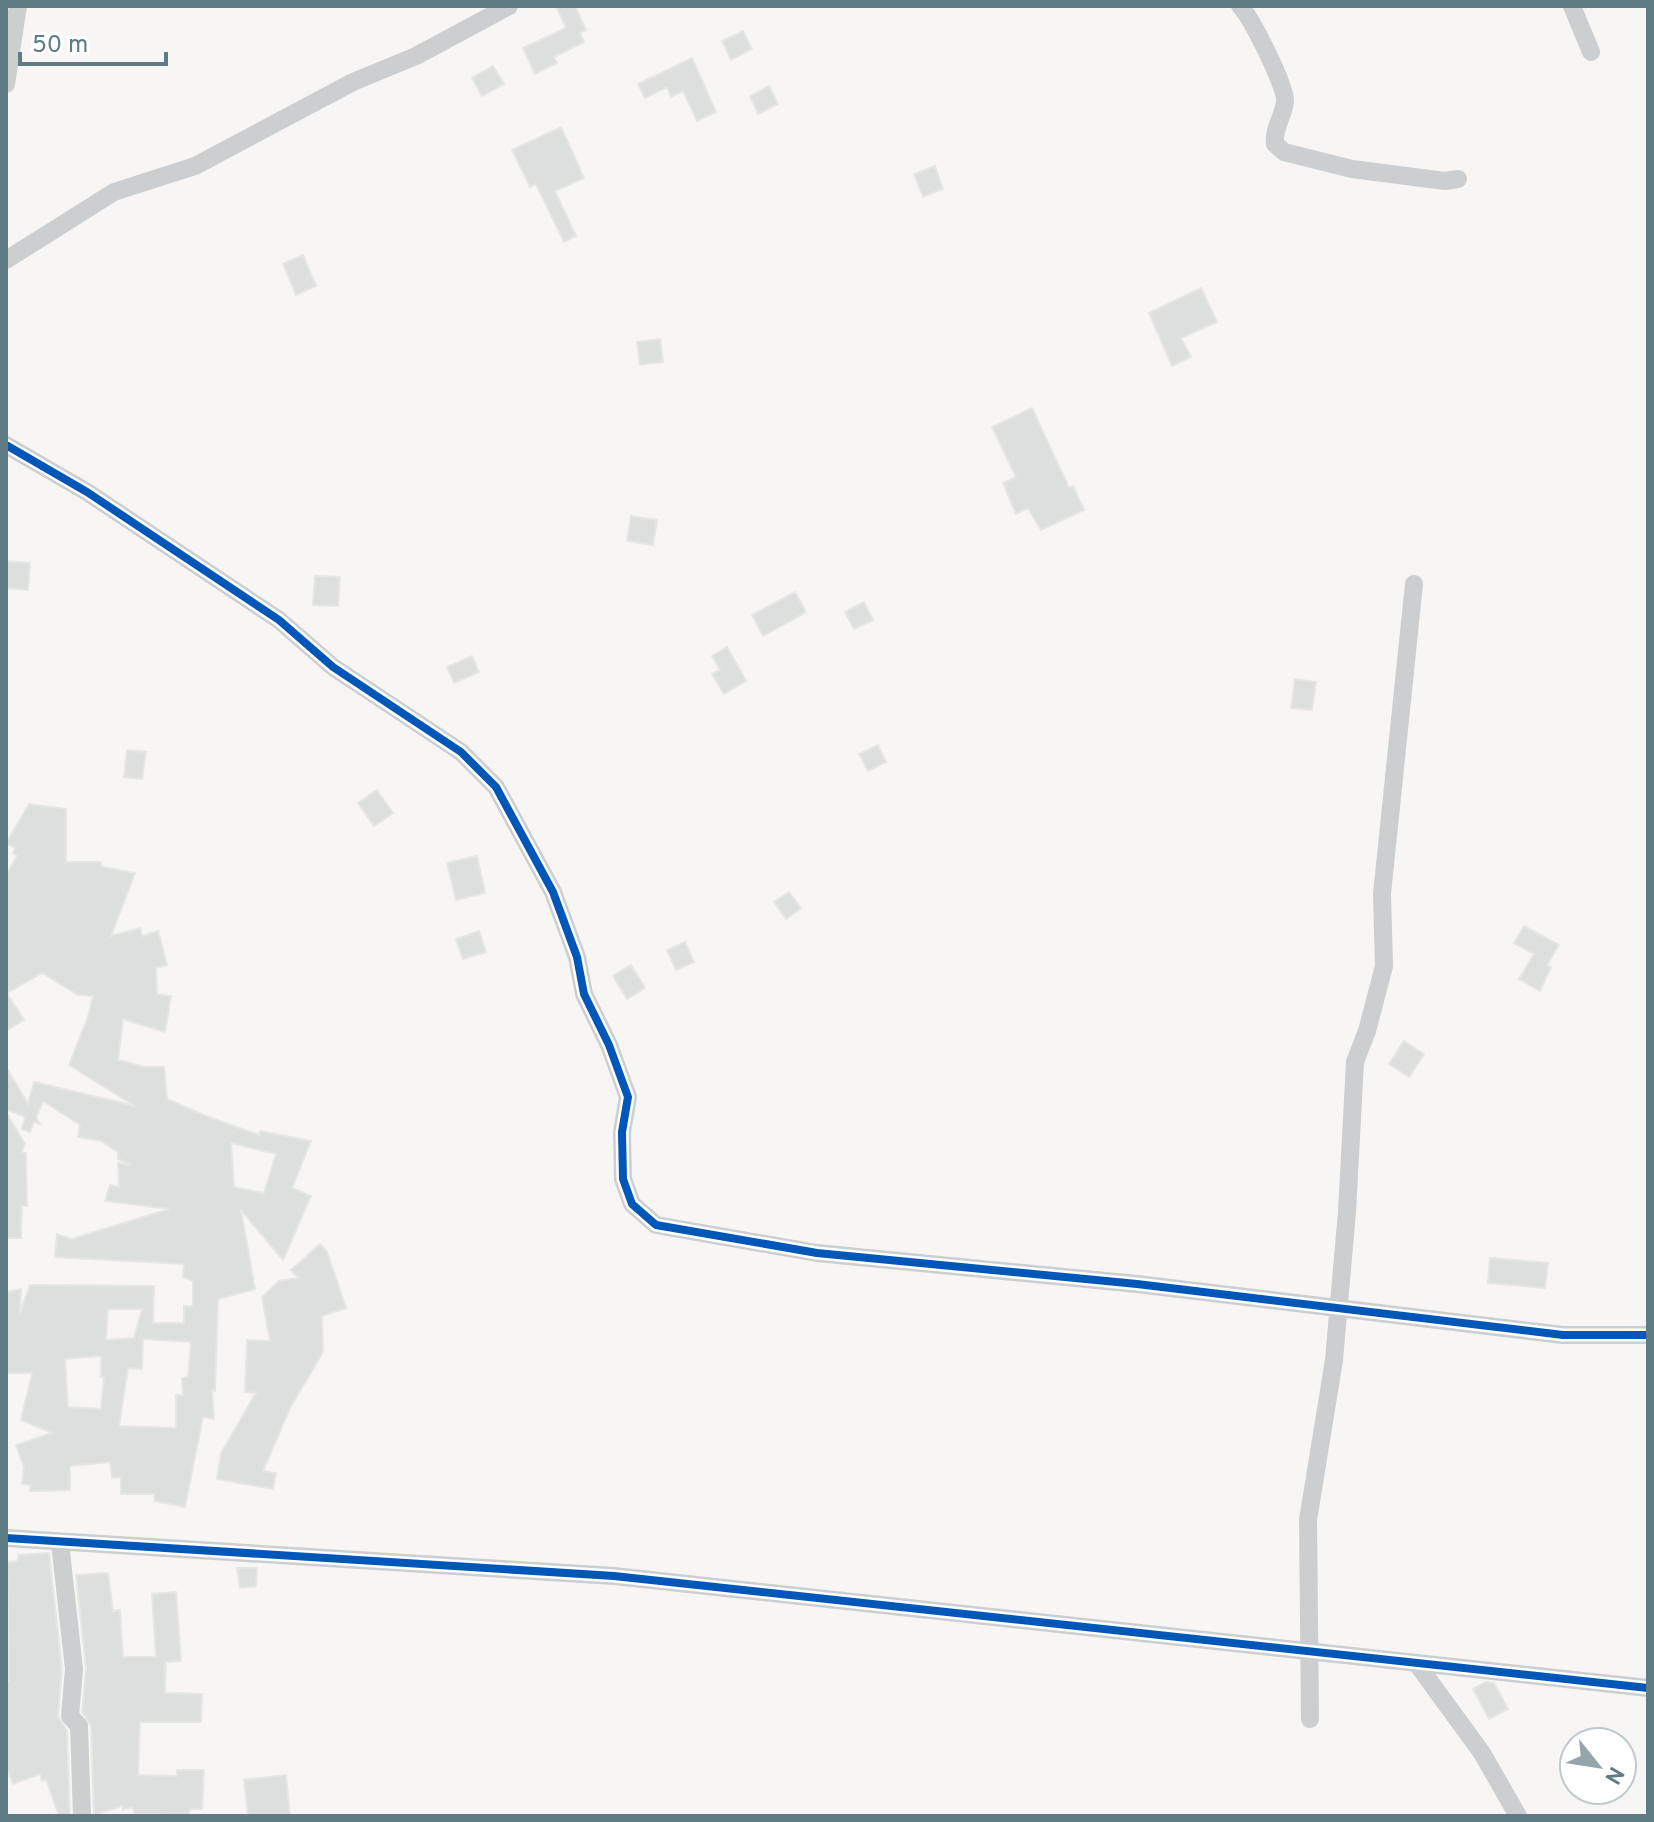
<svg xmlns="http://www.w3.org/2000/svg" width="1654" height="1822" font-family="Overpass,sans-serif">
	<rect width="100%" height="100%" fill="#f7f6f5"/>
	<path fill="#dddfde" stroke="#e6e6e5" stroke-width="2" fill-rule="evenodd" d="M556,6h19l11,24 -6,3 4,9 -30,15 3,6 -22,11 -12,-26 43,-20z
		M743,31l9,18 -21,11 -9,-19z
		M692,58l24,54 -19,9 -14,-30 -12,6 -4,-10 -22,11 -7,-14z
		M493,66l11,18 -22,12 -10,-18z
		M769,86l9,18 -20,10 -8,-18z
		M561,127l23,51 -29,13 21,45 -12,6 -28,-58 -6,3 -18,-37z
		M935,166l8,23 -20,8 -9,-23z
		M303,255l13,31 -20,9 -13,-31z
		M1201,288l16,34 -36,16 10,19 -19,9 -23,-53z
		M660,339l3,23 -23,3 -3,-23z
		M1032,408l37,80 4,-2 11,24 -43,20 -13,-22 -12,6 -13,-31 13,-6 -24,-50z
		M631,516l26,4 -4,25 -26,-4z
		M6,561l24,2 -2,27 -22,-2z
		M315,576l25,1 -2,29 -25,-1z
		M795,592l11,20 -43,24 -11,-21z
		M864,602l9,18 -19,9 -9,-17z
		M727,647l19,34 -22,13 -12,-20 8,-4 -8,-14z
		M472,656l7,16 -25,11 -7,-16z
		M1295,679l21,3 -4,28 -21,-2z
		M878,745l8,17 -18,9 -9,-17z
		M127,750l19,2 -4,27 -18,-2z
		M377,790l16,23 -19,13 -16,-23z
		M29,804l37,5v53h35l1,5 33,6 -24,63 29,-8 2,8 16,-5 9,34 -11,3 1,26 14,2 -6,36 -42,-13 -5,41 27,7h19l3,32 39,17 53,19 1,-4 51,10 -19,47 19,8 -28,64 -42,-50 14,79 -37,10 -3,92 -3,-1 2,29 -11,-2 -18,90 -31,-6 1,-7h-34v-17l-9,1 -2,-16 -40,4v24l-40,1v-6l-8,-1 2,-17 -8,-22 36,-12 -31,-13 11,-47h-26v-81l15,-3 -1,24 10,-28 124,1 -1,37h31v-17h9v-25l-10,-4 1,-13 -129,-7 2,-23 15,5 97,-30 -64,-8 5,-16 9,2 -1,-24 13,2 -13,-6v-7l-17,-11 -23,-4 2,-12 -37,-24 -7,17 4,6 -6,-2 -4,10 -8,-3 3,-12 -19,-8v-42l22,37 6,-22 101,24 -66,-41 19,-48 5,-21 -15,-1 -36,-22 -35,20 17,27 -18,11v-156l11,-19 -4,-3 2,-5 -9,-5zM231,1143l45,11 -12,39 -30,-6zM108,1309h34l-8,29 -28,2zM143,1339l48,3 -3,35 -6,1 1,17h-7v33l-57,-2 9,-58 14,1zM101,1356v21h3l-3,32 -33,-2 -3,-48z
		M477,856l8,37 -29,7 -9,-37z
		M789,892l12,16 -15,11 -12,-17z
		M1524,926l35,19 -12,20 4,2 -11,24 -21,-12 15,-25 -20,-11z
		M479,931l7,21 -23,7 -7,-20z
		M685,942l9,20 -18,8 -9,-20z
		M631,965l14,23 -18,11 -14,-23z
		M1404,1041l20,13 -15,23 -20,-13z
		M6,1112l19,32 -4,9h5l1,53h-5l-1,32h-15z
		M320,1244l7,8 19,56 -24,8 1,36 -33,56 -27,63 13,2 -3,16 -56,-10 4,-26 35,-60 -11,-1 2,-52 23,1 -8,-44 17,-16 19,-3 -7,-8z
		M1490,1258l58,5 -3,25 -57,-5z
		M49,1553l13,116 -4,47 9,15 3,84 -3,1h-8l-13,-37 -4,2 -2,-7 -27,10 -7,-18v-85h3l-2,-119 11,-1v-6z
		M237,1568h20l-1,18 -16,2z
		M108,1573l5,38 7,-1 3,47h33l-4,-63 24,-2 5,69 -15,1 -1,31 37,1 -1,28h-61l-2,53 39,1v-6h27l-2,39h-12l-1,6 -54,-1 -3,-7 -9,3 -1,-4 -28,9 -3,-89 -9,-14 4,-44 -10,-93z
		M1486,1682l8,1 14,26 -19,10 -16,-30z
		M286,1775l4,41h-42l-4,-36z"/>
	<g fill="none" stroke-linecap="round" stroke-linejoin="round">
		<path stroke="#cccecf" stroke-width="18" d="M1240,6c11,11 47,82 45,96 -2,15 -12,27 -10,42l9,8 68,17 93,12 13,-2
			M1572,6l19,46
			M6,84l12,-78
			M6,260l108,-68 81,-26 158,-84 63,-26 93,-50
			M6,445l81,47 192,128 54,47 128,85 35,35 57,105 24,65 7,37 25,51 19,52 -6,35 1,47 9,25 24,21 161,28 320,31 426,51h85
			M6,1538l608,38 1034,112
			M60,1543l14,126 -4,47 9,10 3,90
			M1417,1664l65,89 36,63
			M1310,1719l-2,-199 26,-160 13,-148 8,-150 12,-31 17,-65 -2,-72 32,-310"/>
		<defs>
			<path id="cycleway" d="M6,445l81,47 192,128 54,47 128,85 35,35 57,105 24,65 7,37 25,51 19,52 -6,35 1,47 9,25 24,21 161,28 320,31 426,51h85
				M6,1538l608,38 1034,112"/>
		</defs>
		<use href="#cycleway" stroke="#fff" stroke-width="13"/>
		<use href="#cycleway" stroke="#0057b8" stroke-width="8"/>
	</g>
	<rect width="1654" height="1822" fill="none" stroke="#5f7b83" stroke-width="16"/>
	<g transform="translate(1598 1766) rotate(120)"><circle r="38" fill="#ffffff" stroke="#bfcacd" stroke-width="2"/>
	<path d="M0-6L14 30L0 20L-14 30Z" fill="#94a6ab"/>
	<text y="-12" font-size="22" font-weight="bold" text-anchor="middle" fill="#5f7b83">N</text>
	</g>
	<path d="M20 52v12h146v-12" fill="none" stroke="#5f7b83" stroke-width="4"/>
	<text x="32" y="52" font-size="24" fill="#5f7b83" stroke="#ffffff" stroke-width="6" paint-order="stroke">50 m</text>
</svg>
